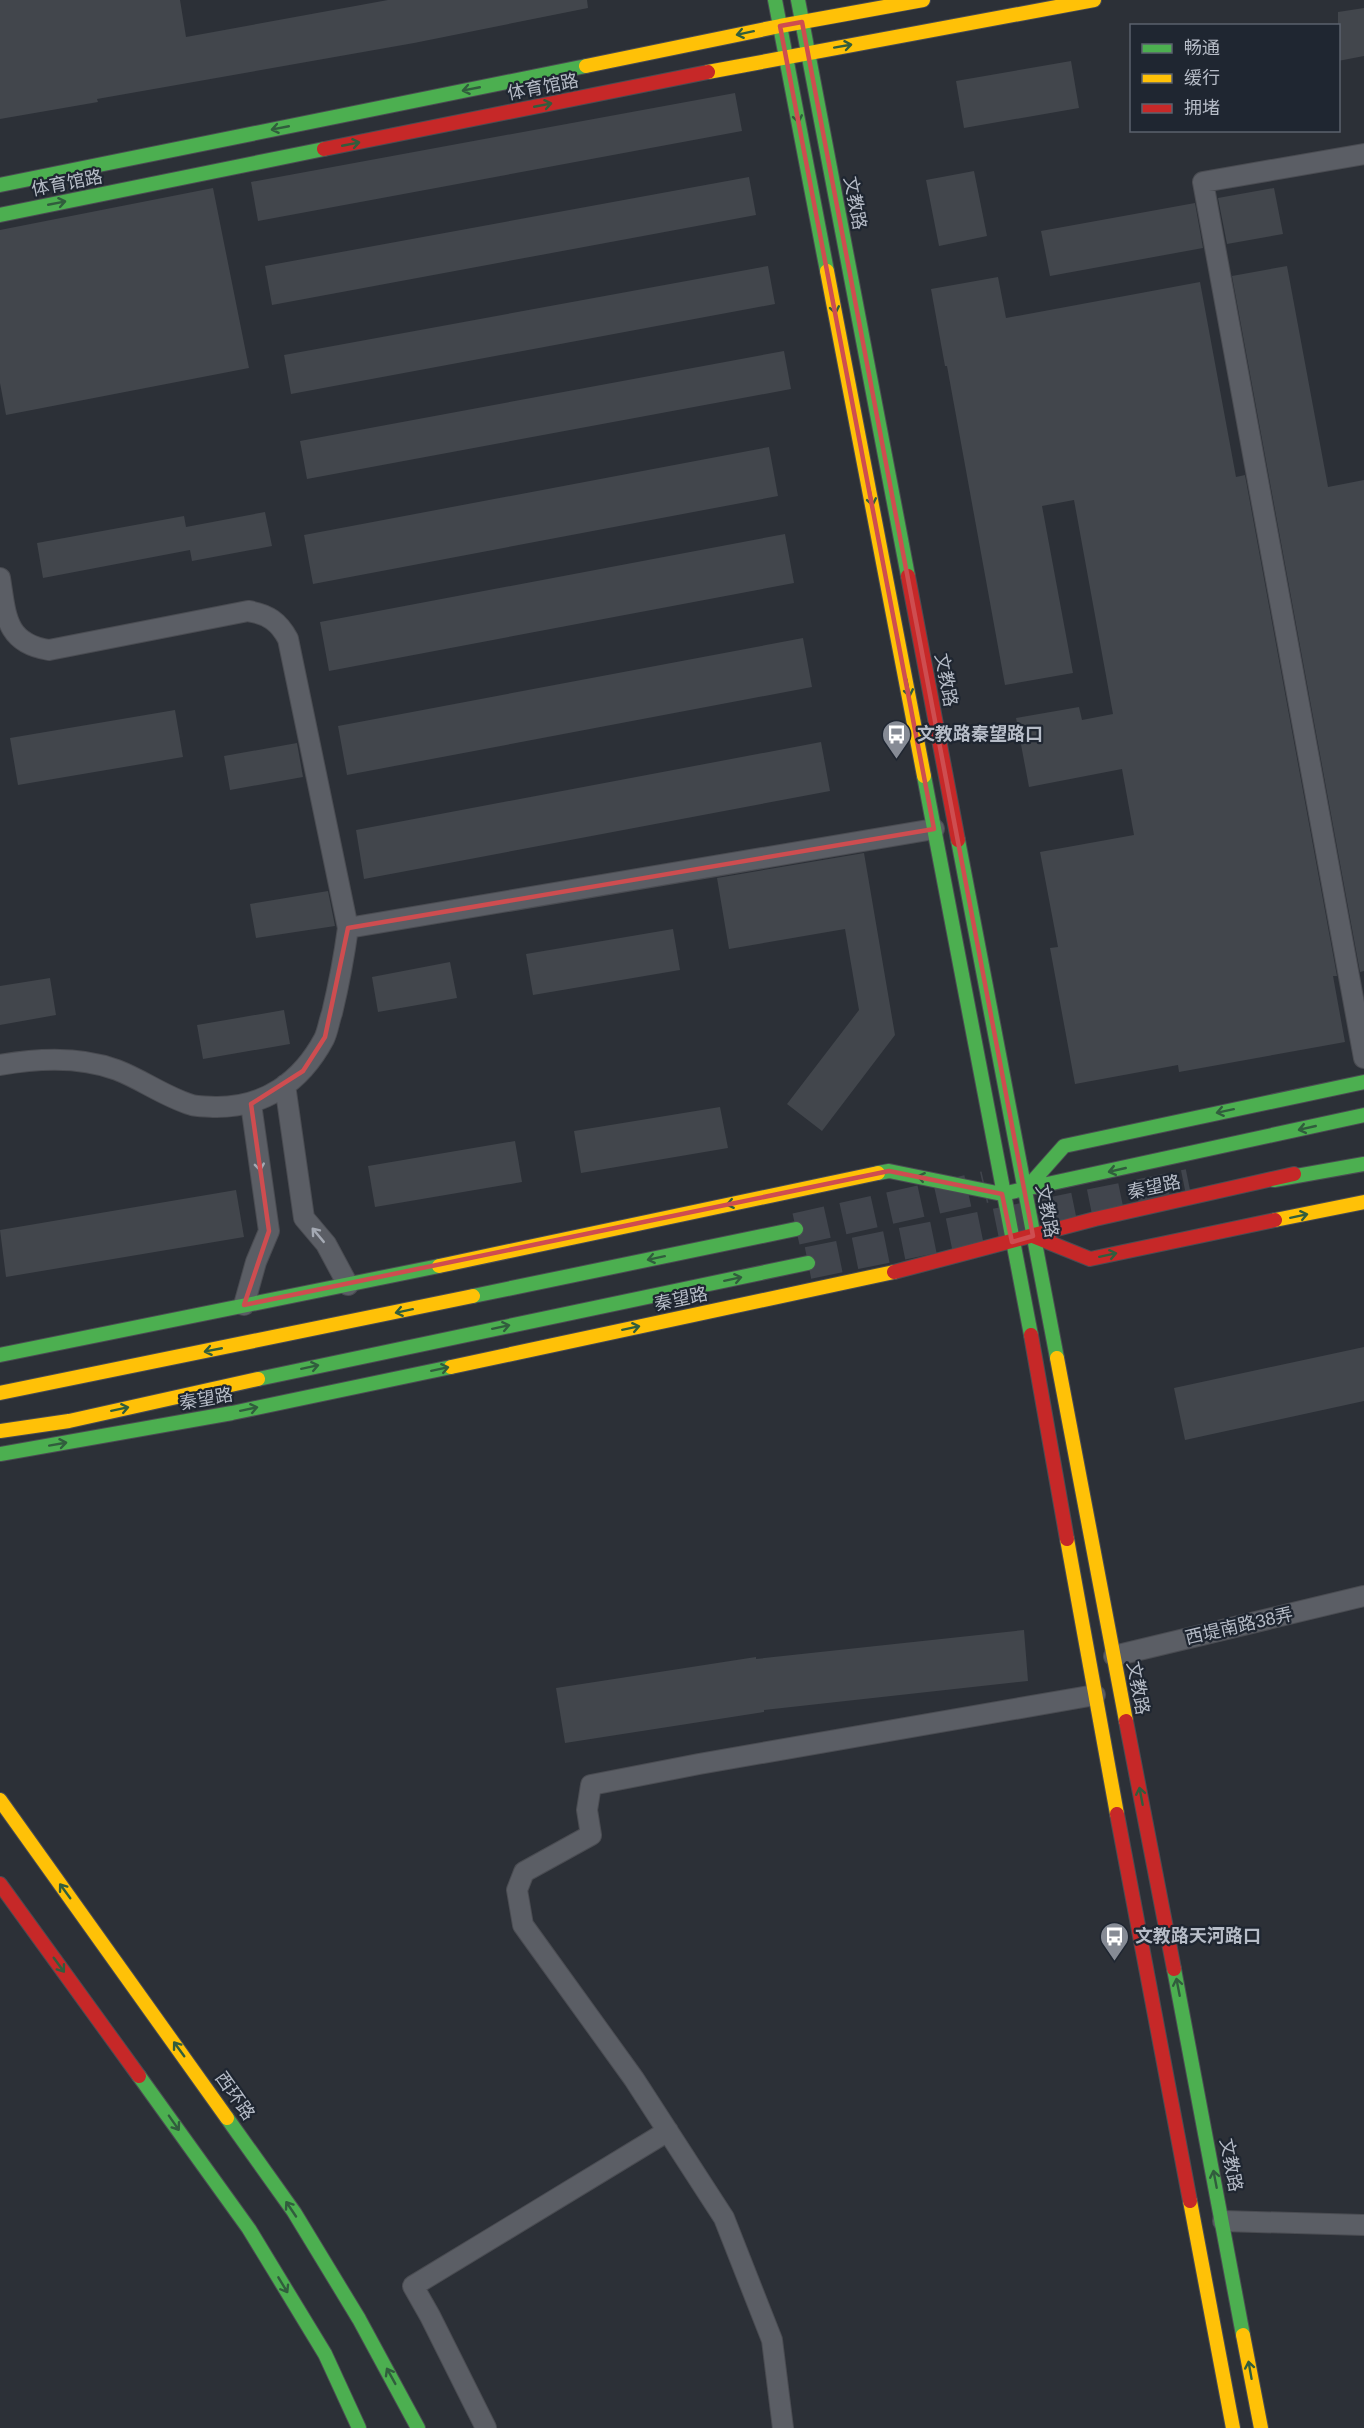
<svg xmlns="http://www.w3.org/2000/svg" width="1364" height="2428" font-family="Arial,'Noto Sans SC',sans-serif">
	<rect width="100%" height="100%" fill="#2c3037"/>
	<path fill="#42464c" d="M0,0h180l6,37 202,-37h199l1,8 -174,35 -317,56 1,3 -98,17z
		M1364,8v48l-26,5v-49z
		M1071,61l8,47 -115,20 -8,-47z
		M735,93l7,38 -484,90 -7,-39z
		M974,171l13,65 -48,10 -13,-66z
		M749,177l7,38 -484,90 -7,-39z
		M213,188l36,180 -243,47 -6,-32v-153z
		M1274,188l9,46 -56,10 -9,-46z
		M1195,203l8,45 -153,28 -9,-45z
		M768,266l7,38 -484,90 -7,-39z
		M1287,266l41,221 36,-7v491l-4,1 -128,-696z
		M998,277l8,41 194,-36 36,195 9,-2 92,501h-4l12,66 -166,30 -1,-7 -103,19 -25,-136 8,-1 -18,-95 94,-17 -12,-66 -93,18 -13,-69 63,-11 3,13 31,-6 -39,-214 -32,6 31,167 -68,12 -58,-319h-2l-14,-77z
		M784,351l7,38 -484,90 -7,-38z
		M769,447l9,49 -465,88 -9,-49z
		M265,512l7,34 -80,15 -2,-11 -147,28 -6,-35 147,-27 2,11z
		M785,534l9,49 -465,88 -9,-49z
		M803,638l9,49 -465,88 -9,-49z
		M175,710l8,47 -165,28 -8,-47z
		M821,742l9,49 -466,88 -8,-49z
		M297,743l6,34 -73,13 -6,-34z
		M864,853l31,182 -73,96 -35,-27 72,-94 -14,-81 -116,20 -12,-71z
		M328,891l7,35 -79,12 -6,-34z
		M673,929l7,41 -147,25 -7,-41z
		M450,962l7,36 -79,14 -6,-35z
		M50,978l6,37 -56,10v-39z
		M284,1010l6,34 -87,15 -6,-34z
		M720,1107l8,41 -147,25 -7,-42z
		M515,1141l7,41 -147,25 -7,-41z
		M236,1190l8,47 -238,40 -6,-47z
		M1364,1347v54l-179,39 -11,-52z
		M1024,1630l4,51 -264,29v2l-199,31 -9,-55 200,-31v2z"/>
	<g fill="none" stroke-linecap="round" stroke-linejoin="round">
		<path stroke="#41454d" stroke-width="32" stroke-dasharray="32 16" stroke-linecap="butt" d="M796,1229l189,-42
			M808,1263l381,-78"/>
		<defs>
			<path id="street" d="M1364,154l-161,28 161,876
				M0,578c6,37 5,65 49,72l199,-39c20,3 31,11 40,28l60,289c-4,29 -9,56 -16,85 -3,8 -4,18 -8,26 -23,43 -60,69 -110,68 -7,-1 -16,0 -22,-2 -27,-8 -49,-25 -75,-35 -37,-14 -78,-12 -117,-5
				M348,928l586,-99
				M285,1085l19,133 22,26 22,41
				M244,1305l12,-43 13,-31 -18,-127
				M1114,1656l250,-60
				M1223,2221l141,4
				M486,2428l-56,-112 -17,-30 255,-155
				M783,2428l-11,-88 -48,-122 -90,-139 -111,-154 -6,-35 7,-18 67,-37 -4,-25 4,-25 108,-21 396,-69"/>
			<path id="fast" d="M775,0l52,271
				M798,0l110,576
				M0,185l586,-119
				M0,215l324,-66
				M924,776l107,559
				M958,840l99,518
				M878,1173l11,-2 113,23 362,-79
				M1274,1180l90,-16
				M1025,1190l39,-44 300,-64
				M473,1296l323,-67
				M0,1355l439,-89
				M258,1379l550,-116
				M0,1454l232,-41 219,-46
				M1174,1969l69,366
				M139,2076l110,153 76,125 34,74
				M227,2118l67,94 65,107 59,109"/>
			<path id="slow" d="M586,66l194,-40 143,-26
				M708,72l386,-72
				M827,271l97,505
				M1275,1220l89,-18
				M439,1266l439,-93
				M1057,1358l69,363
				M451,1367l443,-95
				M0,1393l473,-97
				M0,1431l69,-10 189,-42
				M1067,1539l50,275
				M0,1800l227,318
				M1190,2201l43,227
				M1243,2335l18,93"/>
			<path id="jam" d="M324,149l384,-77
				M908,576l50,264
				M1033,1236l57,23 185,-39
				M894,1272l201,-53 199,-45
				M1031,1335l36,204
				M1126,1721l48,248
				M1117,1814l73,387
				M0,1884l139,192"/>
		</defs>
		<use href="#street" stroke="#4a4c52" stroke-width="22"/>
		<use href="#fast" stroke="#4a4c52" stroke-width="16"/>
		<use href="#slow" stroke="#4a4c52" stroke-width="16"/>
		<use href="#jam" stroke="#4a4c52" stroke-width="16"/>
		<use href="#street" stroke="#5b5e65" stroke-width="20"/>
		<use href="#fast" stroke="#4caf50" stroke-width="14"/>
		<use href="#slow" stroke="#ffc107" stroke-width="14"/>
		<use href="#jam" stroke="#c62828" stroke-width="14"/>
	</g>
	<defs><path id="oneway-shaft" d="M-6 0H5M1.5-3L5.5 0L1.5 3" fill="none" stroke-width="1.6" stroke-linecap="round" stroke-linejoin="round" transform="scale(1.5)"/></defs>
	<g stroke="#315d3d">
		<use href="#oneway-shaft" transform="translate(745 33) rotate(168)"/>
		<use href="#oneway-shaft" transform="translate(843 46) rotate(-10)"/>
		<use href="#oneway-shaft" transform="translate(471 89) rotate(169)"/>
		<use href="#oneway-shaft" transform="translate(543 105) rotate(-11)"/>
		<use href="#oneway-shaft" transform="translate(797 114) rotate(79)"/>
		<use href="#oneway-shaft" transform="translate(280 128) rotate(169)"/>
		<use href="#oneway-shaft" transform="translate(351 144) rotate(-11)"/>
		<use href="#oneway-shaft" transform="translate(57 203) rotate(-11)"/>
		<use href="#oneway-shaft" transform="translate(834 305) rotate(79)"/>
		<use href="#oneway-shaft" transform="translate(871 497) rotate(79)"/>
		<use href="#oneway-shaft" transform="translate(908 688) rotate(79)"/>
		<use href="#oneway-shaft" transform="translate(1225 1111) rotate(168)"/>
		<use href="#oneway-shaft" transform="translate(1307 1128) rotate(167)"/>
		<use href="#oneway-shaft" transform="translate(1117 1170) rotate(167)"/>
		<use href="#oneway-shaft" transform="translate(926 1178) rotate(-168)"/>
		<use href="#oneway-shaft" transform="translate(735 1203) rotate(168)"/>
		<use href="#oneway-shaft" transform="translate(1299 1216) rotate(-12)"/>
		<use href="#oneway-shaft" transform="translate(1108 1255) rotate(-12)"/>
		<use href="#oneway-shaft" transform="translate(656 1258) rotate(168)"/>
		<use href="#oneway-shaft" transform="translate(733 1279) rotate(-12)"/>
		<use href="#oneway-shaft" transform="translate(404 1311) rotate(168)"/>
		<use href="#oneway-shaft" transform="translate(501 1327) rotate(-12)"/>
		<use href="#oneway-shaft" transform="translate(631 1328) rotate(-12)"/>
		<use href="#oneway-shaft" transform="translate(213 1350) rotate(169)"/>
		<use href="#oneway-shaft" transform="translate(310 1367) rotate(-12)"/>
		<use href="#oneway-shaft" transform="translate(440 1369) rotate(-12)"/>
		<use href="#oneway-shaft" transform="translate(120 1409) rotate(-12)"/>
		<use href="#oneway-shaft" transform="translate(249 1409) rotate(-12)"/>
		<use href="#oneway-shaft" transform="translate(58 1444) rotate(-10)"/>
		<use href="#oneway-shaft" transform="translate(1141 1796) rotate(-101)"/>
		<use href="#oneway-shaft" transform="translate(65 1891) rotate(-126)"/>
		<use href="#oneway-shaft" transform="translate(59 1965) rotate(54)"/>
		<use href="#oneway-shaft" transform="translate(1178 1987) rotate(-101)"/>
		<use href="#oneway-shaft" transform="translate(179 2049) rotate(-126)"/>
		<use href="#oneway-shaft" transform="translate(174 2123) rotate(55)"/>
		<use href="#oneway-shaft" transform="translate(1215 2179) rotate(-101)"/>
		<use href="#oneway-shaft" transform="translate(291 2209) rotate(-124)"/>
		<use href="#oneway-shaft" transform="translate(283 2285) rotate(59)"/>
		<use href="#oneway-shaft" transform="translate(1250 2370) rotate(-100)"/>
		<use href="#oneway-shaft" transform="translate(391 2376) rotate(-119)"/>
	</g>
	<g stroke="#a4a9b3">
		<use href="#oneway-shaft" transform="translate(259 1162) rotate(82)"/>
		<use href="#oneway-shaft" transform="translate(318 1235) rotate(-130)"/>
	</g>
	<path fill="none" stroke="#ce4d50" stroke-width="4.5" stroke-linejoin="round" d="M802,22l231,1214 -21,6 -10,-48 -113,-23 -645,134 25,-74 -18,-127 52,-33 22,-34 23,-109 586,-99 -154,-803z"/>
	<defs>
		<symbol id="bus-pin" viewBox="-11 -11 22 30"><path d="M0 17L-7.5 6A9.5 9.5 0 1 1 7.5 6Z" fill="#868b95" stroke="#1f2631"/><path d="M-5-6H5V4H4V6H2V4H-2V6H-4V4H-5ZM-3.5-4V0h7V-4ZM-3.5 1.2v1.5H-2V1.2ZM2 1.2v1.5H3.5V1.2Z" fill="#fff"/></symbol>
	</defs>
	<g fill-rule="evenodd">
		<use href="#bus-pin" x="880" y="718" width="33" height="45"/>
		<use href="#bus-pin" x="1098" y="1920" width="33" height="45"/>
	</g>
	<g text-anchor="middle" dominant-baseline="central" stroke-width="4.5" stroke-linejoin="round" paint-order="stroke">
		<g font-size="18" fill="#b6bcc7" stroke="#1f2631">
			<text transform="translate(543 87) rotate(-11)">体育馆路</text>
			<text transform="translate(67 183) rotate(-11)">体育馆路</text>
			<text transform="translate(855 203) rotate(79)">文教路</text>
			<text transform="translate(946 680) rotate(79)">文教路</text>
			<text transform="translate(1154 1187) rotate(-12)">秦望路</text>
			<text transform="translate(1047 1211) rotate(79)">文教路</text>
			<text transform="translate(681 1299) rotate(-12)">秦望路</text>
			<text transform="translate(206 1399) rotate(-10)">秦望路</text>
			<text transform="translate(1239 1626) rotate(-13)">西堤南路38弄</text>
			<text transform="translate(1138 1688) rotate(79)">文教路</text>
			<text transform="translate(235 2096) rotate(55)">西环路</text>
			<text transform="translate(1231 2165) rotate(79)">文教路</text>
		</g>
		<g font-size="18" font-weight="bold" fill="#b6bcc7" stroke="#1f2631" text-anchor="start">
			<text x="917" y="734">文教路秦望路口</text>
			<text x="1135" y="1936">文教路天河路口</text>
		</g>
	</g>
	<rect x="1130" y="24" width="210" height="108" fill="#1f2631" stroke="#5b626d" stroke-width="1.5"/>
	<rect x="1142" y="44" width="30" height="9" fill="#4caf50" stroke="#5b626d" stroke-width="1.5"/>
	<text x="1184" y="54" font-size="18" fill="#b6bcc7">畅通</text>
	<rect x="1142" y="74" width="30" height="9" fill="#ffc107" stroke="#5b626d" stroke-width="1.5"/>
	<text x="1184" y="84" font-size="18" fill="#b6bcc7">缓行</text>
	<rect x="1142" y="104" width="30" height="9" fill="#c62828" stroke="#5b626d" stroke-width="1.5"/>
	<text x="1184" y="114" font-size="18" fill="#b6bcc7">拥堵</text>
</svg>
